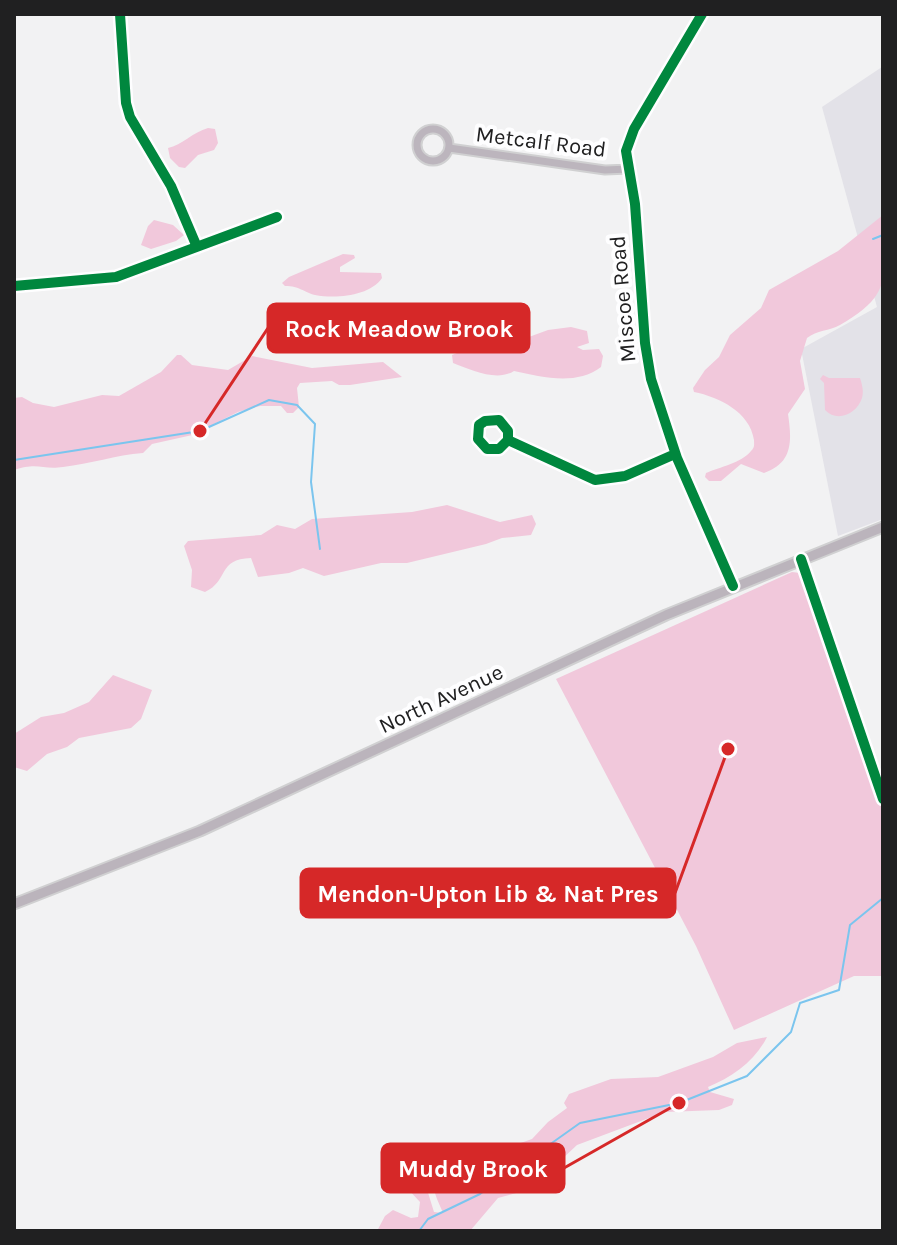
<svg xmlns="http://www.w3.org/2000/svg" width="897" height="1245" font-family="Karla,sans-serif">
	<rect width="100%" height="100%" fill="#f2f2f3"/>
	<path fill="#e3e2e8" d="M882,67l1,452 -45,17 -37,-187 76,-42 -55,-200z"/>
	<path fill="#f1c8db" d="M208,128l7,1 3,14 -4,7 -16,5 -13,13 -6,-1 -9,-9 -2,-10c14,-3 25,-16 40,-20z
		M883,215c0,57 14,78 -43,110 -11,6 -23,5 -33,13l-7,23 5,28 -17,25c4,27 5,49 -24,59l-23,-9 -20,17h-12l-4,-4 1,-4c14,-6 35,-10 45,-22 4,-4 3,-6 3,-11 -4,-28 -35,-43 -60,-48l-1,-4 12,-18 14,-13 11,-22 31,-27 8,-18 69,-39z
		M154,220l19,5 11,10 -8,6 -25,8 -10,-4 7,-19z
		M343,254l11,1 1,3 -15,9v5l41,1 1,5c-12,18 -46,21 -67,17 -12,-3 -15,-9 -30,-9l-3,-3 7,-6z
		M571,327l16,4 2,12 -12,4 6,3 16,-1 4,7 -2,11c-25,19 -59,10 -87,4 -17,11 -43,-1 -61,-8l-1,-8 34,-14h32l30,-11z
		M177,355h4l11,10 36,5 24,-14 60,12 71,-6 19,15 -52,8h-11l-7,-4 -32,2 -3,5 2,19 -6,6h-6l-6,-7h-21l-22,6 -26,13 -6,7 -54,12 -9,9c-27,2 -53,11 -80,14 -21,3 -25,-5 -49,3v-72l8,-1 11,6 21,4 48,-12 17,1 42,-24z
		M823,375l6,3h31c2,6 4,13 2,20 -5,16 -25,25 -37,12l-1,-27 -4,-4z
		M447,505l53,17 32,-7 4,9 -5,11 -29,3 -16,6 -79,19h-26l-57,13 -21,-8 -14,5 -31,4 -7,-19c-34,1 -22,23 -46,34l-14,-5 1,-17 -8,-24 4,-5 73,-6 16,-10 18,4 17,-10 100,-7z
		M792,572l8,1 5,4 78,230v169h-29l-120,54 -38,-84 -140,-267z
		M113,675l39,15 -11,29 -10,9 -52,10 -12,9 -20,7 -20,17 -13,-4v-33l27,-17 23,-4 25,-11z
		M767,1037c-12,24 -35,40 -59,50l2,5 24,7 -2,6 -13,5 -54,2 -88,33 -31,29 -26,18 -22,6 -28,33h-93l8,-15 8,-6 18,8 7,-1 2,-15 -13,-14 3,-6 5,-2 10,3 9,29 9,1c-5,-13 -14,-26 -6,-40l95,-34 16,-17 19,-14 -3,-5 5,-9 42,-15 47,-2 55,-20 24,-14z"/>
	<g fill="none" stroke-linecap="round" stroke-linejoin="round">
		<path stroke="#7bc5ee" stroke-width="2" d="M873,239l10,-4
			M14,460l186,-29 69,-31 28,5 18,19 -4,58 9,67
			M419,1231l9,-12 52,-25 100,-71 99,-20 68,-27 44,-44 9,-29 39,-13 11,-65 33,-27"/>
		<defs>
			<path id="street" d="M120,14l6,89 4,14 41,69 26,61
				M702,14l-68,115 -8,22 9,53 10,139 6,36 26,79 56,128
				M417 145a16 16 0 1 1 32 0a16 16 0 1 1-32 0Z
				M449,148l156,22 24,-1
				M14,286l102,-9 161,-60
				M508,440l-9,9h-12l-9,-10 1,-14 6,-4 14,-1 9,11v9l87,40 30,-4 50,-22
				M801,559l82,240"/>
			<path id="secondary" d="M14,904l186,-73 466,-216 217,-88"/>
		</defs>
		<use href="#street" stroke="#d0d0d1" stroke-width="11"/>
		<use href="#secondary" stroke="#d0d0d1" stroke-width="13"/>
		<use href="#street" stroke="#bcb5bd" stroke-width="7"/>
		<use href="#secondary" stroke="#bbb4bc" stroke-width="9"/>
		<defs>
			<path id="cycleway" d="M120,14l6,89 4,14 41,69 26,61
				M702,14l-68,115 -8,22 9,53 10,139 6,36 26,79 56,128
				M14,286l102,-9 161,-60
				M508,440l-9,9h-12l-9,-10 1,-14 6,-4 14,-1 9,11v9l87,40 30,-4 50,-22
				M801,559l82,240"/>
		</defs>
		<use href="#cycleway" stroke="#fefeff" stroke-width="15"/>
		<use href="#cycleway" stroke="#00873e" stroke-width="10"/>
	</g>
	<g text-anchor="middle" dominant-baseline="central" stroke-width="8" stroke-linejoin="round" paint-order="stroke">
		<g font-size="22" fill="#202021" stroke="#fefeff">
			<text transform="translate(541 142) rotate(7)">Metcalf Road</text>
			<text transform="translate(623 299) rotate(-95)">Miscoe Road</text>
			<text transform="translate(441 699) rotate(-25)">North Avenue</text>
		</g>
	</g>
	<path fill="none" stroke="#d62828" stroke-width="3" d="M200 431L268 328M728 749L675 893M679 1103L564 1168"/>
	<g fill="#d62828" stroke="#fefeff" stroke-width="3">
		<circle cx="200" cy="431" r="8"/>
		<circle cx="728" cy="749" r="8"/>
		<circle cx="679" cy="1103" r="8"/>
	</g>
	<g fill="#d62828" stroke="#d62828" stroke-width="3">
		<rect x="268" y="304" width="261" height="48" rx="8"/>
		<rect x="301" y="869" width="374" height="48" rx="8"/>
		<rect x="382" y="1144" width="182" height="48" rx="8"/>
	</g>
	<g font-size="24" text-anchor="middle" font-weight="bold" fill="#fff">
		<text x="399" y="337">Rock Meadow Brook</text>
		<text x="488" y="902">Mendon-Upton Lib &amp; Nat Pres</text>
		<text x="473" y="1177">Muddy Brook</text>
	</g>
	<rect width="897" height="1245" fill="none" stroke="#202021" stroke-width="32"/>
</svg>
